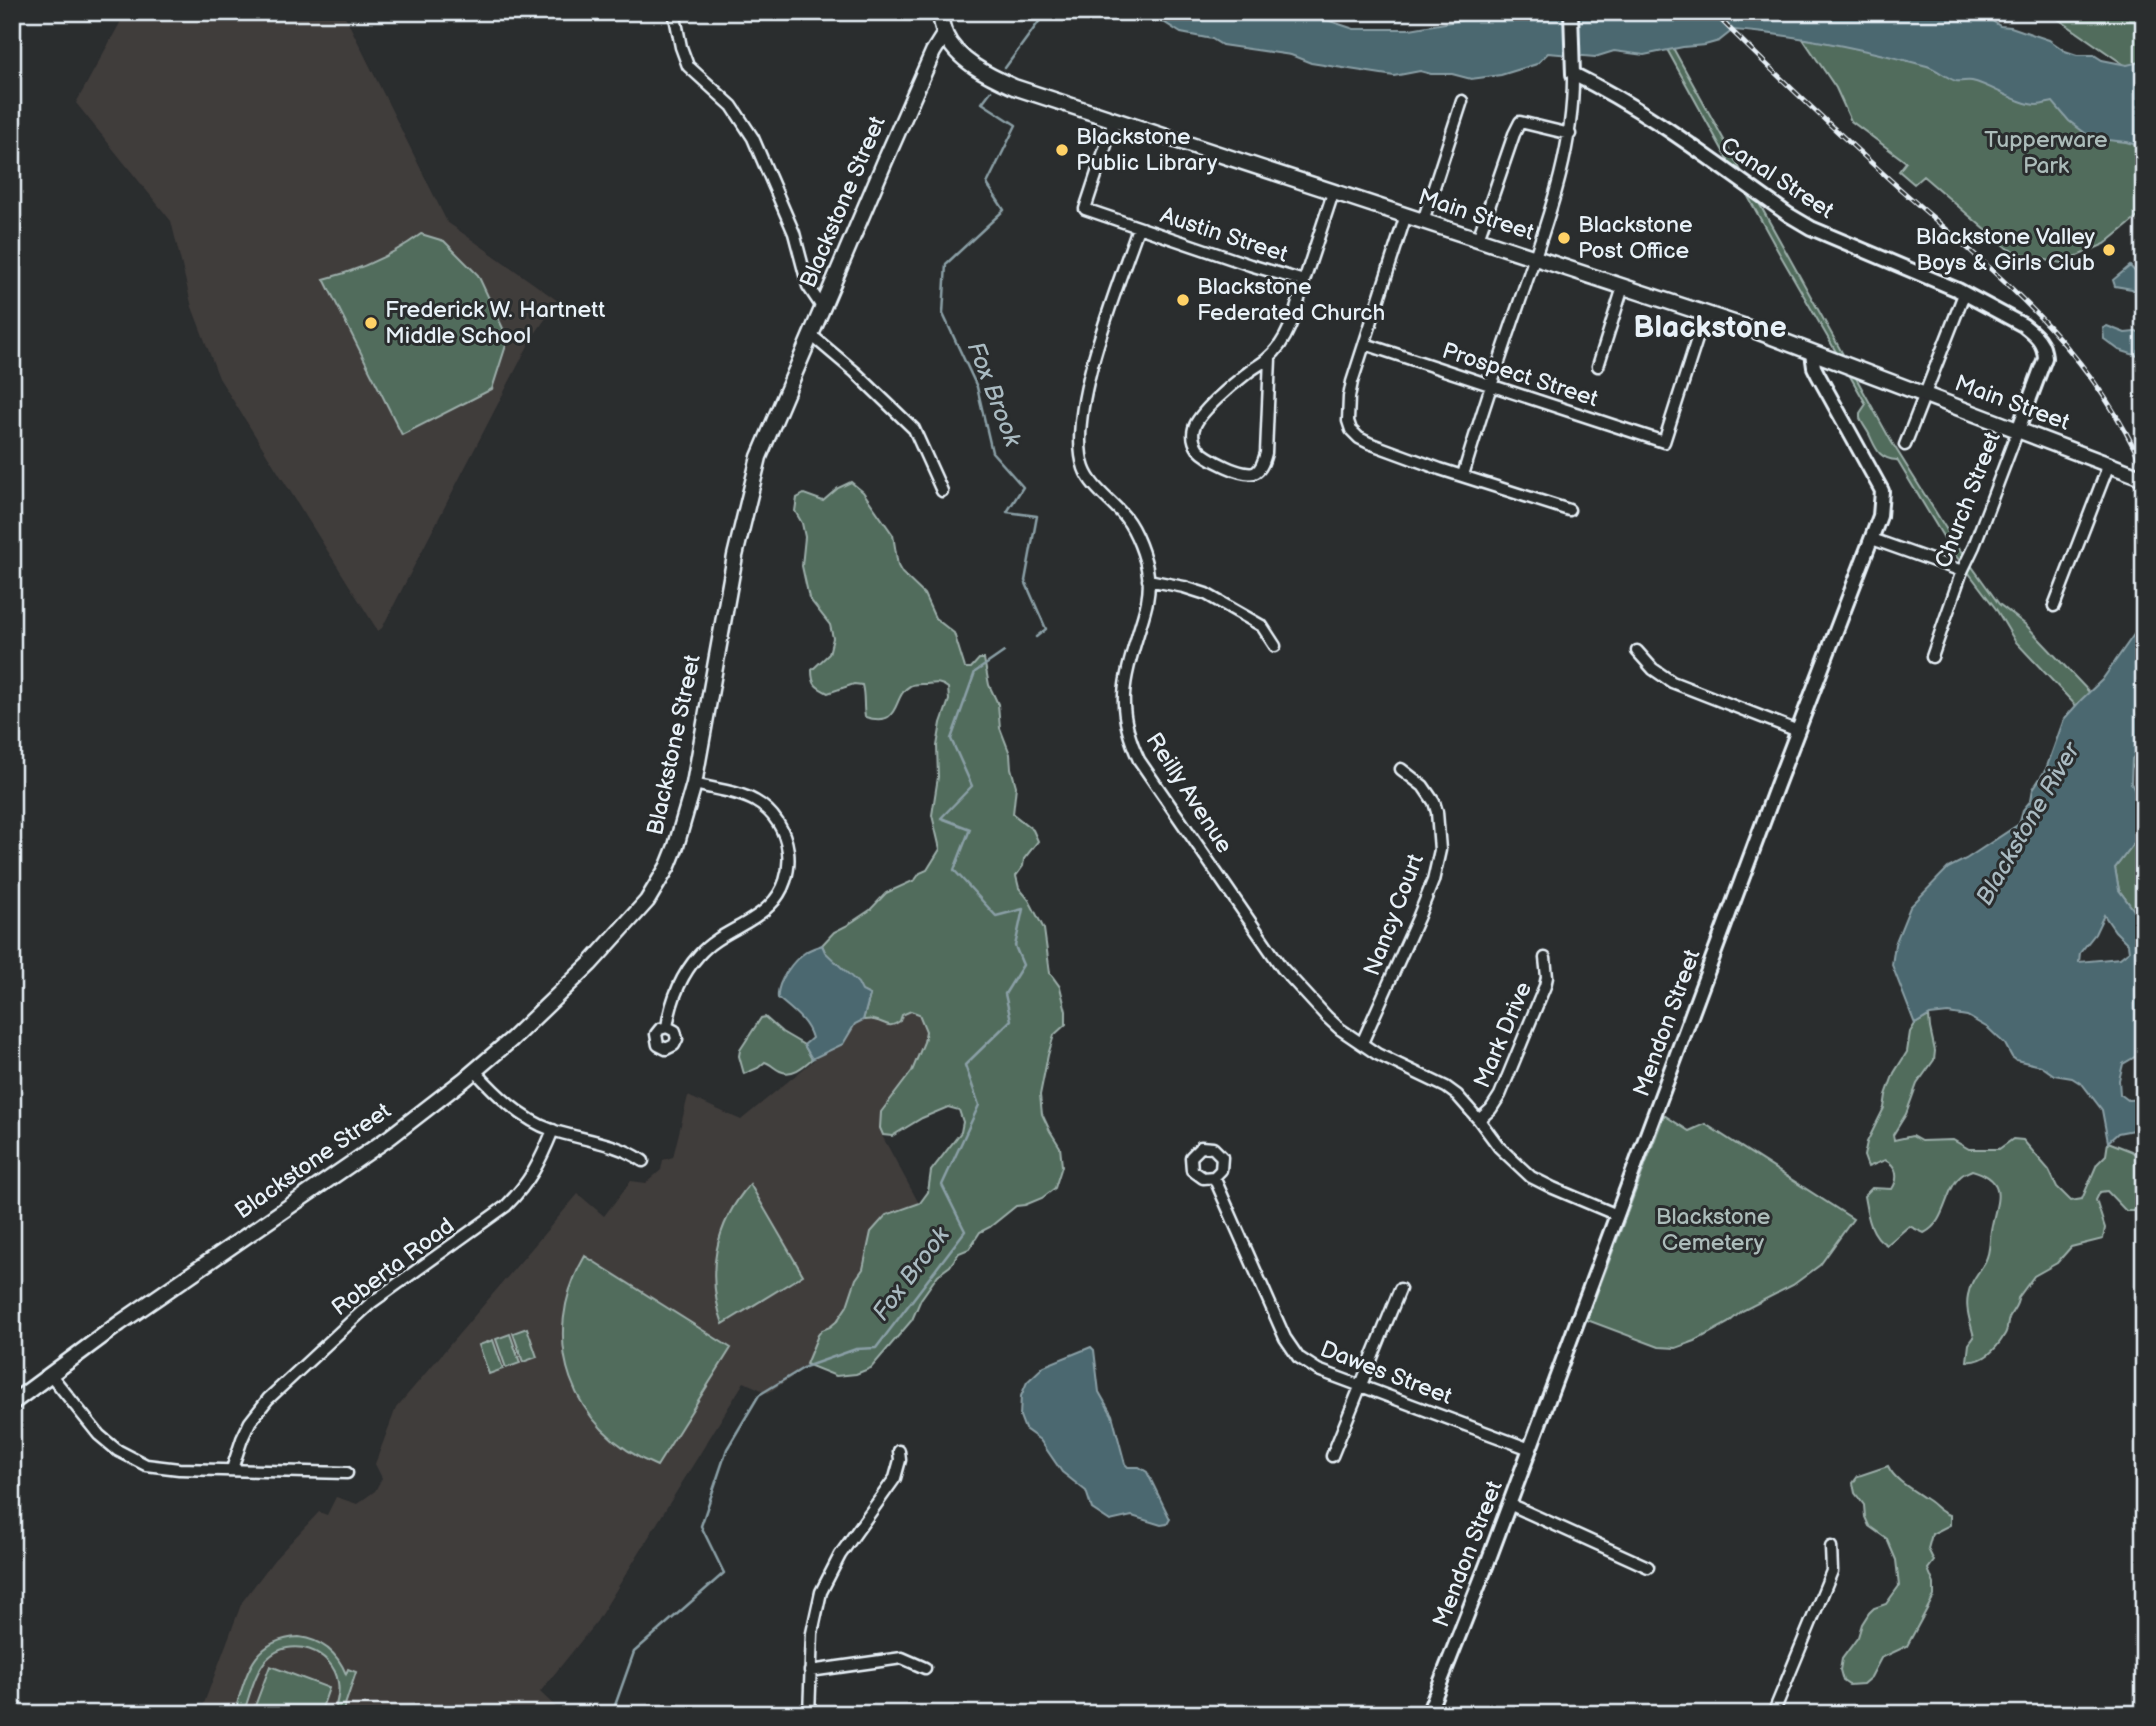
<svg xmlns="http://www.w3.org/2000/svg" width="2156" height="1726" font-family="'Balsamiq Sans',sans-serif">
	<rect width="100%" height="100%" fill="#2a2d2e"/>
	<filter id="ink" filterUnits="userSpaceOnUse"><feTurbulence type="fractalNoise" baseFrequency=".0143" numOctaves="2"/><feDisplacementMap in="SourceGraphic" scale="14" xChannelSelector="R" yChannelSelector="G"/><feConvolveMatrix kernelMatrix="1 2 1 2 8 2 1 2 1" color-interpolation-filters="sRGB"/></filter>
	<g filter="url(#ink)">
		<path fill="#403c3b" d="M126,12h217l104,210 111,79 -26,37 -150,290 -4,3 -159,-253 -27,-71 -21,-86 -95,-118z
			M913,940l66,47 -50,69 -49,76 66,121 -137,108 -11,12 -30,20 -24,-11 -147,239 -57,71 23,22h-363l42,-112 32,-42 45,-48 8,3 9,-18 21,7 18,-13 7,-13 -7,-14 21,-56 182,-214 26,22 27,-35 15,2 15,-13 2,-10 10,-3 15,-61 53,24 72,-59z"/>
		<path fill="#516c5c" stroke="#9caeaa" stroke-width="2" d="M1653,12l238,429 64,102 44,61 27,21 118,125v28l-129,-137 -19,-32 -46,-61 -53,-88c-19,-1 -21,-12 -28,-26 -3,-6 -7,-10 -9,-16v-5l6,-9 -88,-153 -115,-209z
			M2048,12h96v51l-18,3z
			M1795,27l349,72v113l-39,32 -44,19 -30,-6 -23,-8 -85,-73 -9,8 -15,-13 7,-9 -55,-41 -15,-33z
			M421,234l23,7 34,34 30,64 -16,50 -90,46 -78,-156c36,-9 67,-23 97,-45z
			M851,482l12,10 30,43 5,31 4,7 22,21 11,24 19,15 11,35h6l8,-9h5l5,26 9,19 2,24 10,26 1,14 5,18 -3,28 20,16 5,11 -14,18 -1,7 -7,10 3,12 10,12 15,29 6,44 10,14 6,24v13l-12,11 -6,20 -8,40 2,19 8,17 10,16 2,19 -7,22 -13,10 -17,7 -9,1 -26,21 -10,5 -11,17 -10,4 -9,13 -12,9 -17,24 -9,21 -41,48 -15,6 -20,2 -30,-12 12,-29 4,-5 8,-3 7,-6 10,-15 9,-27 7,-10 8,-37 15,-17 34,-12 8,-11 3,-21 30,-39 2,-10 -4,-12 -11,-3 -26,11 -30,18 -9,-1 -3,-7 1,-16 31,-41 12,-29 2,-11 -7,-17 -8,-3 -9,4 -2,6c-13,9 -13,1 -26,-1 -3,-1 -7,0 -11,0l7,-25 -9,-4 -36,-39 -3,-7 12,-13 12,-6 24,-16 16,-17 29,-13 5,-7 7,-3 13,-21 -8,-34 6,-38 -1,-31 4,-23 8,-23 -1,-12c-7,-6 -12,-5 -21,-4 -6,0 -12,-1 -17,2 -19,10 -7,42 -45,31 -2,-12 0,-21 -3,-32l-8,-1 -26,9c-12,-6 -16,-8 -16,-23l17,-16 4,-16 -3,-13 -21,-27 -7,-32 3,-29 -3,-14 -7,-12 2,-13 7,-4 19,7 15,-13z
			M2140,801h4v123l-25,-34 -4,-22 23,-30z
			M1929,1016l1,12 5,23 -1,9 -17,24 -11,30 -13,21 1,5 18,-4 9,5 32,-1 16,9h30l14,-10 10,1 26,30 8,17 14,14 11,-2 15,-35 9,-9 2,-13 23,9 13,9v46l-6,5h-12l-19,-20 -7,1 -4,8 9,28 -2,11 -32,8 -14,16 -23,13 -16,22c0,8 -6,12 -9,20 -2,5 -1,11 -4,16 -8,14 -21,29 -38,27l2,-17 5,-7c-3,-13 -9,-28 -6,-42 3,-15 10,-21 17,-33 6,-11 4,-21 6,-32 5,-29 19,-49 -19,-60 -4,2 -8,3 -11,6 -17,14 -14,46 -37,57l-15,-7 -22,19c-17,-9 -20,-32 -23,-49l8,-8 20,1c8,-12 4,-24 -7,-29l-17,7 -4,-11 3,-14 17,-34 2,-13 8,-22 13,-21 3,-20 5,-8z
			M765,1017l17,15 22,13 8,14c-8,7 -20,18 -32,12 -5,-2 -9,-7 -15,-9l-7,6 -14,6 -5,-18 1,-6 21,-32z
			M1664,1115l25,16 16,-7 148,95 -33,46 -27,20 -51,26 -14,12 -33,18 -19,7 -17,-1 -72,-27z
			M750,1184l53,91 -80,49c-18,-50 -8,-100 27,-140z
			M585,1256l146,92 -74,118c-87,-36 -120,-128 -72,-210z
			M527,1328l10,29 -14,5 -10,-29z
			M510,1334l10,29 -14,5 -10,-29z
			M493,1340l10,29 -14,5 -10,-29z
			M1888,1466c7,15 25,24 38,33 9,5 13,14 24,16v10l-18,9 -4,15 6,12 -6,8 6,15v12l-27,50 -26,12 -10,19 -8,7 -14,1 -6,-4 -3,-11 2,-11 16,-22 4,-13 7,-11 5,-5 12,-4 13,-18 -3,-26 -9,-21 -18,-13 -4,-9 -1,-12 -9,-12 -2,-10 5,-7z
			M299,1637c23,3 38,15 47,37l2,-5 8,3 -14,42h-9c4,-11 7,-21 5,-32 -5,-32 -48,-47 -71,-23 -13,14 -17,37 -24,55h-9c12,-37 17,-75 65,-77z
			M270,1666l59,22 -9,26h-68z"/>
		<path fill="#4b686f" stroke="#8a9fa6" stroke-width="2" fill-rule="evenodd" d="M1121,12h182l51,17h56l58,-10 17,-7h494l21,14 11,1 38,13 16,11 12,4h17l8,5 25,5 17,-4v86l-18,-5 -27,-3 -10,-3 -20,-15 -16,-19c-5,1 -11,3 -16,3 -18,0 -46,-20 -65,-24 -5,-1 -11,1 -16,0 -10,-3 -19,-12 -29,-15 -63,-17 -127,-31 -194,-36l-14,11 -14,4 -22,2 -39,8 -30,-4 -19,6 -47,-4 -11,11 -36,11 -30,4 -19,-5h-21l-11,-3 -26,5 -83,-13 -20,-8 -69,-10 -10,-6 -31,-6 -16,-10z
			M2130,266l9,10 5,-1v17l-5,4 -7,-7 -17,-3 -2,-6z
			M2107,326l18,7 19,-2v27l-25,-8 -15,-11 -1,-11z
			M2144,550v196l-12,13 -1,24 9,18 -2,37 -23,30 4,22 25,34v130h-4l-17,10 -4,16 1,14 8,6 16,-1v29l-26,5 -10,9 -6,-32 -19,-25 -11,-7 -18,-3 -13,-9 -25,-6 -4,-3 -7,-13 -17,-16 -21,-12 -19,-3 -18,2 -15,9 -23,-59 3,-21 15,-37 38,-39 18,-9 53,-35 4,-14 8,-10 2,-11 13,-20 18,-50 17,-19 21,-20 33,-47zM2104,915l11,16 13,13 1,7 -9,7 -41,4 1,-9 15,-19z
			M822,945l3,7 33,31 4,8 8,4 -7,25 -8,4 -12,20 -31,15 -8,-14 8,-7c-5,-18 -20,-28 -34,-40 -2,-15 15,-38 28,-46 4,-3 11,-5 16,-7z
			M1091,1347l3,3 5,42 13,23 13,49 3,3h11l8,5 23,47 -3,5 -6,1 -29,-9 -22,5 -18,-12 -6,-18 -24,-19 -22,-32 -15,-11 -5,-13 1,-20 6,-14 17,-16z"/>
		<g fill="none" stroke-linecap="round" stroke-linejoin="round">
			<path stroke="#8a9fa6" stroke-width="2.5" d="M1005,68l41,-56
				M991,91l-9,12 34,22 -29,59 17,26 -58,54 -3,50 34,73 15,65 31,35 -16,25 30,4 -12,65 21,48 -10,8
				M612,1714l22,-62 90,-79 -23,-47 26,-77 32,-54 46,-28 51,-18 20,-1 89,-117 -23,-46 37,-80 -14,-40 46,-45 -6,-26 18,-29 -8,-19 8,-37 -27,7 -42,-46 16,-41 -29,-11 31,-32 -21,-47 24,-67 29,-20"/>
			<defs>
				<path id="minor" d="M674,12l7,35 7,19 44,40 21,32 41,95 14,53 14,21
					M1114,121l-29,88 165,56 54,16 29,-88
					M1406,215l-54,167 -3,15 -1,24 3,9 8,8 10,5 71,26 129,41
					M1423,221l39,-120
					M1138,228c-19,55 -73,186 -54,240 7,20 28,33 41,49 11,14 21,40 23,58 3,18 -3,36 -8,52 -16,53 -26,80 -1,133l143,208 45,49 13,12 37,25 69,33 11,8 22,25 20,27 32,30 22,11 64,27
					M1478,239l36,-105 6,-12 50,12
					M810,334l45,38 59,57 28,62
					M1365,344l299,98 41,-128
					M1270,358l-4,95c-2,7 -4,15 -10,19 -11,7 -50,-14 -58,-23 -4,-6 -6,-14 -4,-21 4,-15 39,-44 52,-54 7,-6 16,-10 22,-16 22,-18 29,-52 36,-77
					M1598,366l25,-79
					M1905,445l59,-151
					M1463,475c19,-63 40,-126 62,-189 24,-70 49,-137 48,-212
					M1872,539l90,32
					M1148,580l36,7 22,7 56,32 13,20
					M2054,606l55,-142
					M1637,651l16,18 19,13 126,49
					M1932,657l30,-86 12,-25 44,-116
					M667,1027l8,4 2,8 -3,6 -8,4 -8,-4 -2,-11 4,-5 7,-2c4,-26 14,-52 32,-72 19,-22 50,-29 70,-49 31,-29 24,-84 -14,-105 -17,-10 -42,-12 -61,-17
					M1362,1043l56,-125 15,-37 7,-31 -3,-38 -3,-10 -11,-16 -22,-17
					M475,1071c20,22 47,49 77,59 30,10 64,12 91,31
					M1479,1120l12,-11 9,-14 45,-109 2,-9 -2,-19
					M1214,1177l7,-7 1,-13 -9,-9 -12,-1 -10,10 1,13 11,8 11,-1 71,161 13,19 20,13 212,79
					M50,1374l49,61 18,15 29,15 33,4 168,4
					M1332,1456l68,-167
					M232,1469l10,-30 8,-17 18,-23 103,-96 135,-97c24,-24 34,-44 47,-76
					M1509,1504l139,63
					M810,1671l92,-13 23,10
					M809,1714l3,-81 9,-41 19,-37 55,-77 5,-18 -1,-9
					M1773,1714l59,-143 -1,-24"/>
				<path id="tertiary" d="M1571,12l2,62c78,38 146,92 216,141l22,13 147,62 65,35c13,10 21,17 22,33l-27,72
					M1428,1714l59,-150 290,-779 103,-269 2,-25 -64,-116 -4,-8 -2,-14"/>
				<path id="secondary" d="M939,12c2,7 3,15 6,22 12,27 44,42 69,53l729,239 401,152
					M12,1403l108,-80 270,-186 75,-58 47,-40 78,-75 57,-63 21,-35 8,-20 18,-62 41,-228 24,-99 126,-296 48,-109 12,-19"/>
			</defs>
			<use href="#minor" stroke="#e8f1f8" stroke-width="15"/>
			<use href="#tertiary" stroke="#e8f1f8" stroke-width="18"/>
			<use href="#secondary" stroke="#e8f1f8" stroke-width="19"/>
			<use href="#minor" stroke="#2a2d2e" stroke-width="10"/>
			<use href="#tertiary" stroke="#2a2d2e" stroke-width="12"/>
			<use href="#secondary" stroke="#2a2d2e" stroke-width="14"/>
			<defs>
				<path id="rail" d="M1713,12c60,60 122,118 185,175 97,86 192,159 246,282"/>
			</defs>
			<use href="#rail" stroke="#e8f1f8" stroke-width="5"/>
			<use href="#rail" stroke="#2a2d2e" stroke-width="2.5" stroke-dasharray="8" stroke-linecap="butt"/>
		</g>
	</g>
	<g fill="#ffd166" stroke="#2a2d2e" stroke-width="2.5">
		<circle cx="1062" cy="150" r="7"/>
		<circle cx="1564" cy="238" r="7"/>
		<circle cx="2109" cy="250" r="7"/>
		<circle cx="1183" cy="300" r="7"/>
		<circle cx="371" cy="323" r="7"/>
	</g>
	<g text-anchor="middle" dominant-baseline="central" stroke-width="6" stroke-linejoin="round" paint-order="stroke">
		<g font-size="23" fill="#e8f1f8" stroke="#2a2d2e" text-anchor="start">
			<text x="1076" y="137">Blackstone<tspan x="1076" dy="26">Public Library</tspan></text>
			<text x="1578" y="225">Blackstone<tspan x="1578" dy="26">Post Office</tspan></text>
			<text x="2095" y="237" text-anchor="end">Blackstone Valley<tspan x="2095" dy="26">Boys &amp; Girls Club</tspan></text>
			<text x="1197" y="287">Blackstone<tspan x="1197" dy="26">Federated Church</tspan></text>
			<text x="385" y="310">Frederick W. Hartnett<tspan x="385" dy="26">Middle School</tspan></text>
		</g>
		<g font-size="23" fill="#acbcba" stroke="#2a2d2e">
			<text x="2046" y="140">Tupperware<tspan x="2046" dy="26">Park</tspan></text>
			<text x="1713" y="1217">Blackstone<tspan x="1713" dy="26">Cemetery</tspan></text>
		</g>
		<g font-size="23" fill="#e8f1f8" stroke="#2a2d2e">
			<text transform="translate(1777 178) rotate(33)">Canal Street</text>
			<text transform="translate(843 202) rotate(-67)">Blackstone Street</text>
			<text transform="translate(1476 215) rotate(18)">Main Street</text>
			<text transform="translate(1224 235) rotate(18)">Austin Street</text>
			<text transform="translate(1520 375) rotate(18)">Prospect Street</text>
			<text transform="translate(2012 403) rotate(20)">Main Street</text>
			<text transform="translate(1968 500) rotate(-69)">Church Street</text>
			<text transform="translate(674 745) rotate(-78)">Blackstone Street</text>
			<text transform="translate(1189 793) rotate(57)">Reilly Avenue</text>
			<text transform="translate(1394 915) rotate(-69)">Nancy Court</text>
			<text transform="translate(1667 1023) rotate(-70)">Mendon Street</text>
			<text transform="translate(1503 1035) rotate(-67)">Mark Drive</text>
			<text transform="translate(313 1161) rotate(-35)">Blackstone Street</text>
			<text transform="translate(393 1267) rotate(-37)">Roberta Road</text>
			<text transform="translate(1386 1373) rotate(21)">Dawes Street</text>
			<text transform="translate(1468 1554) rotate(-69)">Mendon Street</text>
		</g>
		<g font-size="24" font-style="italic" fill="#a9bac1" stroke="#2a2d2e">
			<text transform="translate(994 394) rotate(69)">Fox Brook</text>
			<text transform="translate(2028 824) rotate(-60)">Blackstone River</text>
			<text transform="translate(911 1274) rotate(-53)">Fox Brook</text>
		</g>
		<g font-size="30" font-weight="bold" fill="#e8f1f8" stroke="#2a2d2e">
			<text x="1710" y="328">Blackstone</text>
		</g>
	</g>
	<rect width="2156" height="1726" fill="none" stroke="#2a2d2e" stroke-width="42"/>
	<rect x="21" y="21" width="2114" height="1684" fill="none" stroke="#e8f1f8" stroke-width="2.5" filter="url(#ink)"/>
</svg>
